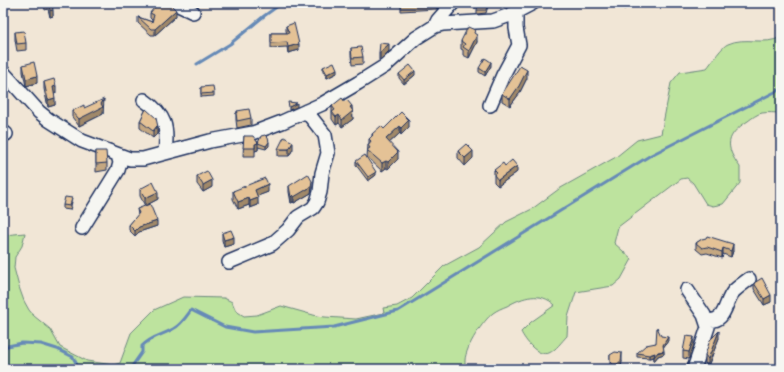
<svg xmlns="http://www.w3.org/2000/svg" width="784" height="372" font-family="Kalam,sans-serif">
	<rect width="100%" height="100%" fill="#f1e6d6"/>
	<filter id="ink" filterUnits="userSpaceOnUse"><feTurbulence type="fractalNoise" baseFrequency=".025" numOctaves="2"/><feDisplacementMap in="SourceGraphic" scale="8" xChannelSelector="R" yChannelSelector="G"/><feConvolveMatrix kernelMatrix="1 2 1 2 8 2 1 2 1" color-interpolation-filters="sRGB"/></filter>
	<g filter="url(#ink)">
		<path fill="#bde39e" stroke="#6c897e" d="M781,37v76c-6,0 -13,-1 -19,0 -5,1 -10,5 -14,8 -22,14 -24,25 -8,46v16l-17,21 -10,2 -7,-2 -13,-21 -6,-5 -6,1 -63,48 -4,16 18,16 -11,20 -8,7 -37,6 -8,25 -1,19c-5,5 -11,14 -18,17 -12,4 -24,-13 -28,-21l10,-10 24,-17c-15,-14 -32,-8 -48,1 -5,2 -10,4 -14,7 -10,8 -27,33 -28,47 0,3 0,6 0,9h-462l1,-134 21,-2 -3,13 -7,11 -1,11 5,19 5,14 5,9 5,6 16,13 10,18 27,14 26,4 7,-2 11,-30 23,-23 29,-13 41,1 8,4 4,9 8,5 13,-1 24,-9 36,10 8,1 31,2 28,-6 -1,-5 14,-2 15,-8 32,-32 35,-19 27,-25 26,-13 27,-20 57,-32 21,-17 24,-6 10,-51 9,-11 27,-4c5,-6 15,-22 21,-24 17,-8 37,2 53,-7z"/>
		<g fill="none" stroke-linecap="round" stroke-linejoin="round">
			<path stroke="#668ab7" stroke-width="3" d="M197,64l33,-20 34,-28 18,-13
				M3,347l19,-4 19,1 16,5 16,8 6,12
				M130,369l12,-17v-6c11,-11 19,-10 31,-17 8,-4 13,-12 18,-19l34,17 28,5 81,-5 64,-16 253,-156 130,-66"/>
			<defs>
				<path id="minor" d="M174,3l19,9
					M435,26l3,-6 15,-17
					M3,72l36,40 10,8 33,21 48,18h13l67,-18 43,-8 29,-11 40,-18 36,-21 27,-17 31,-28 19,-12 8,-2 50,-3 17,-6 23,-12
					M144,100c22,15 24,28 21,53
					M490,105l13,-30 16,-30 -3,-17v-16
					M3,132l3,2
					M82,228l36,-58 2,-7 -2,-8
					M229,262l43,-18 16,-14 10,-13 15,-9 4,-6 3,-10 2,-19 6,-20 -3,-18 -19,-24
					M687,290l17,25 4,12 -14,42
					M706,320c21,4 18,-19 28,-29 4,-4 10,-8 15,-12"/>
			</defs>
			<use href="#minor" stroke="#1b2f5e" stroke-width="16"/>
			<use href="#minor" stroke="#f6f6f2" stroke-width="13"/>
		</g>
		<path fill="#c4a781" stroke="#1b2f5e" d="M44,3h8l1,13 -3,1 -2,-8 -3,1z
			M157,3h9l10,13 -21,19h-4l-13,-12v-6l14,5v-2l-2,-2v-5l7,-8z
			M401,3h39v2l-3,4 -36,2z
			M469,3h9l-2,5 -7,-2z
			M619,3h11l-1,4 -5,2 -5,-4z
			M488,6l-2,7 -9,1v-4z
			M286,26l13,24 -11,3 -1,-6 -16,1v-15h16l-1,-2z
			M15,32l11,11v7l-9,1 -2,-11z
			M475,34l2,8 -8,16 -6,-3v-5l-2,-1v-8z
			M351,48l12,9v7l-11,1 -1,-10z
			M389,51l-9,9h-1v-7z
			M23,65l14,18 -11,3 -3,-14z
			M491,66l-6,10 -6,-4v-4z
			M323,67l14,6 -10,5 -4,-7z
			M399,74l16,1 -11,9 -5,-6z
			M527,78l-8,16 -9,12 -8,-5v-7z
			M44,82l12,11 -2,1 1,11 -7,2 -4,-18z
			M201,87l13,6v3l-13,1z
			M104,106l-1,1v7l-24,12 -7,-9v-6z
			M332,106l20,4 1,9 -11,8 -3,-4 -3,2 -4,-6z
			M146,109l12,18v7h-1l-4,4 -13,-10v-7z
			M237,111l14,7v7l-14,3 -1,-8v-7h1z
			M401,112l8,15 -8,8 -1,-2 -11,10 9,16 -10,10 -2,-1 -4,3 -15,-14 1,-12 1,-2v-4l3,-2v-3l12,-5z
			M244,136l14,6 11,4 -3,3 -8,-2v3l-3,1v5h-12z
			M278,149h15l-4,7h-11z
			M96,151l11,12v7l-11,2z
			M458,151l15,7 -8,8 -7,-8z
			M356,161l20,14 -8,6 -12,-16z
			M505,166l12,6 -19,14 -4,-4v-12z
			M197,176l15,11 -9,5 -6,-8z
			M289,186l23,1 -1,6 -17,10 -1,-1 -2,1 -2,-11z
			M140,189l18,10 -13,7 -5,-10z
			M233,191l35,1 -11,4 1,9 -8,3 -1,-3 -11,4 -5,-10z
			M72,202l-2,8 -7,-1v-4z
			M137,209l20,17 -18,6 -4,4 -6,-6v-5l9,-10z
			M222,233l12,11 -10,3 -2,-7z
			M702,239l31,12 -2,6 -8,-3 -1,4 -15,-5 -5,1 -6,-5v-6z
			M754,283l17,19 -7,3 -10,-16z
			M661,336l7,5 -5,6 1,7 -6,2 -4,5v-4l-5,1 -12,-1v-4l19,-10z
			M719,338l-11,28 -3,-3v-8z
			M694,345l-5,14 -6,-1v-7z
			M610,355l12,6 -1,7 -1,1h-10z"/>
		<path fill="#a08869" stroke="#1b2f5e" d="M437,3h3v2l-3,4z
			M510,3h4l-4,3z
			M624,3h6l-1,4 -5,2z
			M50,10h3v6l-3,1z
			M176,10v6l-21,19v-6z
			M477,35v7l-8,16v-7z
			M299,44v6l-11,3v-6z
			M389,44v7l-9,9v-8z
			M491,62v4l-6,10v-4z
			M337,69v4l-10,5v-4z
			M527,70v8l-8,16 -9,12v-7z
			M415,71v4l-11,9v-4z
			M37,76v7l-11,3v-7z
			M56,86v7l-3,1v-7z
			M55,98v7l-7,2v-7z
			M104,99l-1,15 -24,12v-7l22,-15z
			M297,103v4l-8,3v-3z
			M352,106l1,13 -11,8v-7l8,-13z
			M339,115v8l-3,2v-8z
			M409,120v7l-8,8v-7z
			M157,126v8l-4,4v-7z
			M400,126v7l-14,13v-7z
			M269,142v4l-3,3v-3z
			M293,142v7l-4,7v-7z
			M258,143v7l-3,1v-7z
			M473,151v7l-8,8v-8z
			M398,152v7l-10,10v-7z
			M386,161v7l-4,3v-8z
			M517,166v6l-19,14v-6z
			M376,172v3l-8,6v-4z
			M212,180v7l-9,5v-7z
			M312,181v6l-1,6 -17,10v-6z
			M268,184v8l-13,5v-7z
			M158,192v7l-13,7v-8z
			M293,195v7l-2,1v-6z
			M249,198v7l-11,4v-7z
			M258,198v7l-8,3v-7z
			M157,221v5l-18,6 -4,4v-5l4,-4z
			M234,237v7l-10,3v-7z
			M733,244v7l-2,6v-6z
			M723,248v6l-1,4v-6z
			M771,295v7l-7,3v-6z
			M719,331v7l-11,28v-7z
			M668,337v4l-5,7v-3z
			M694,337v8l-5,14v-7z
			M664,351v3l-6,2 -4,5v-4l-5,1v-3z
			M622,353v8l-1,7 -1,1h-3v-5z"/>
		<path fill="#e4c296" stroke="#1b2f5e" d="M48,3h4l1,7h-3z
			M158,3h8l1,1 2,-1 7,7 -21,19h-4l-13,-12 14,5 2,-7 -4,-2z
			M401,3h26l-26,1z
			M470,3h7l-1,2z
			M478,3h10l-2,7h-9z
			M294,23l5,21 -11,3 -1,-5 -16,1v-10h18l-3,-7z
			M468,27l7,3 -1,3 3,2 -8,16 -6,-4 2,-3 -4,-3z
			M24,31l2,12 -9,1 -2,-12z
			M380,43l9,1 -9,8 -1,1z
			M361,47l2,10 -11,1 -1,-10z
			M485,58l6,4 -6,10 -6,-4z
			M34,62l3,14 -11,3 -3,-14z
			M334,62l3,7 -10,5 -4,-7z
			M410,65l5,6 -11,9 -5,-6z
			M520,66l7,4 -8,16 -9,13 -8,-5z
			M54,79l2,7 -3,1 2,11 -7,2 -4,-18z
			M213,86l1,7 -13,1v-7z
			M342,98l3,4 2,-2 5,6 -2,1 3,4 -11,9 -3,-5 -3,2 -4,-5 3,-2 -3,-4z
			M104,99l-3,5 2,3 -24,12 -7,-8 12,-6v3z
			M288,102l9,1 -8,4z
			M146,109l10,9 2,9 -1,-1 -4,5 -13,-10z
			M249,109l2,9 -14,3 -1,-8h2l-1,-2z
			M401,112l8,8 -8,8 -1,-2 -14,13 12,13 -10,10 -2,-1 -4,2 -15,-13 3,-2 -2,-3 3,-4 -2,-2 4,-4 -1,-1 9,-8 3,3z
			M265,135l3,3 1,4 -3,4 -8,-3 3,-7z
			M244,136h9l5,7 -3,1v4h-12z
			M284,137l9,5 -4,7h-11z
			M466,144l7,7 -8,7 -7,-7z
			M96,151h10l1,12 -11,1z
			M365,155l11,17 -8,5 -12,-16z
			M512,160l5,6 -19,14 -4,-5 3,-2 -3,-3 9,-7 2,3z
			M207,171l5,9 -9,5 -6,-9z
			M308,174l4,7 -1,6 -17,10 -1,-2 -2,2 -2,-11z
			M265,178l3,6 -13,6 3,8 -8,3 -1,-3 -11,4 -5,-11z
			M153,182l5,10 -13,6 -5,-9z
			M65,197l7,1 -2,8 -7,-1z
			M150,204l7,17 -18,6 -4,4 -6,-6 10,-12 -2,-4z
			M231,230l3,7 -10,3 -2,-7z
			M707,236l26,8 -2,7 -8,-3 -1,4 -15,-5 -5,1 -6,-5 6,-4 4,-1z
			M762,278l9,17 -7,4 -10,-16z
			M657,327l4,9 7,1 -5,8 1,6 -6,1 -4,5 1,-4 -6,2 -12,-2 9,-8 10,-2z
			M719,331l-11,28 -3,-4 5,-15z
			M686,336l8,1 -5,15 -6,-1z
			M615,352l7,1 -1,8 -4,3h-4l-3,-3v-6z"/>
	</g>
	<rect width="784" height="372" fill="none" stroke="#f6f6f2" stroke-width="16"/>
	<rect x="8" y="8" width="768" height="356" fill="none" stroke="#1b2f5e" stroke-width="1.5" filter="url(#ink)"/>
</svg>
